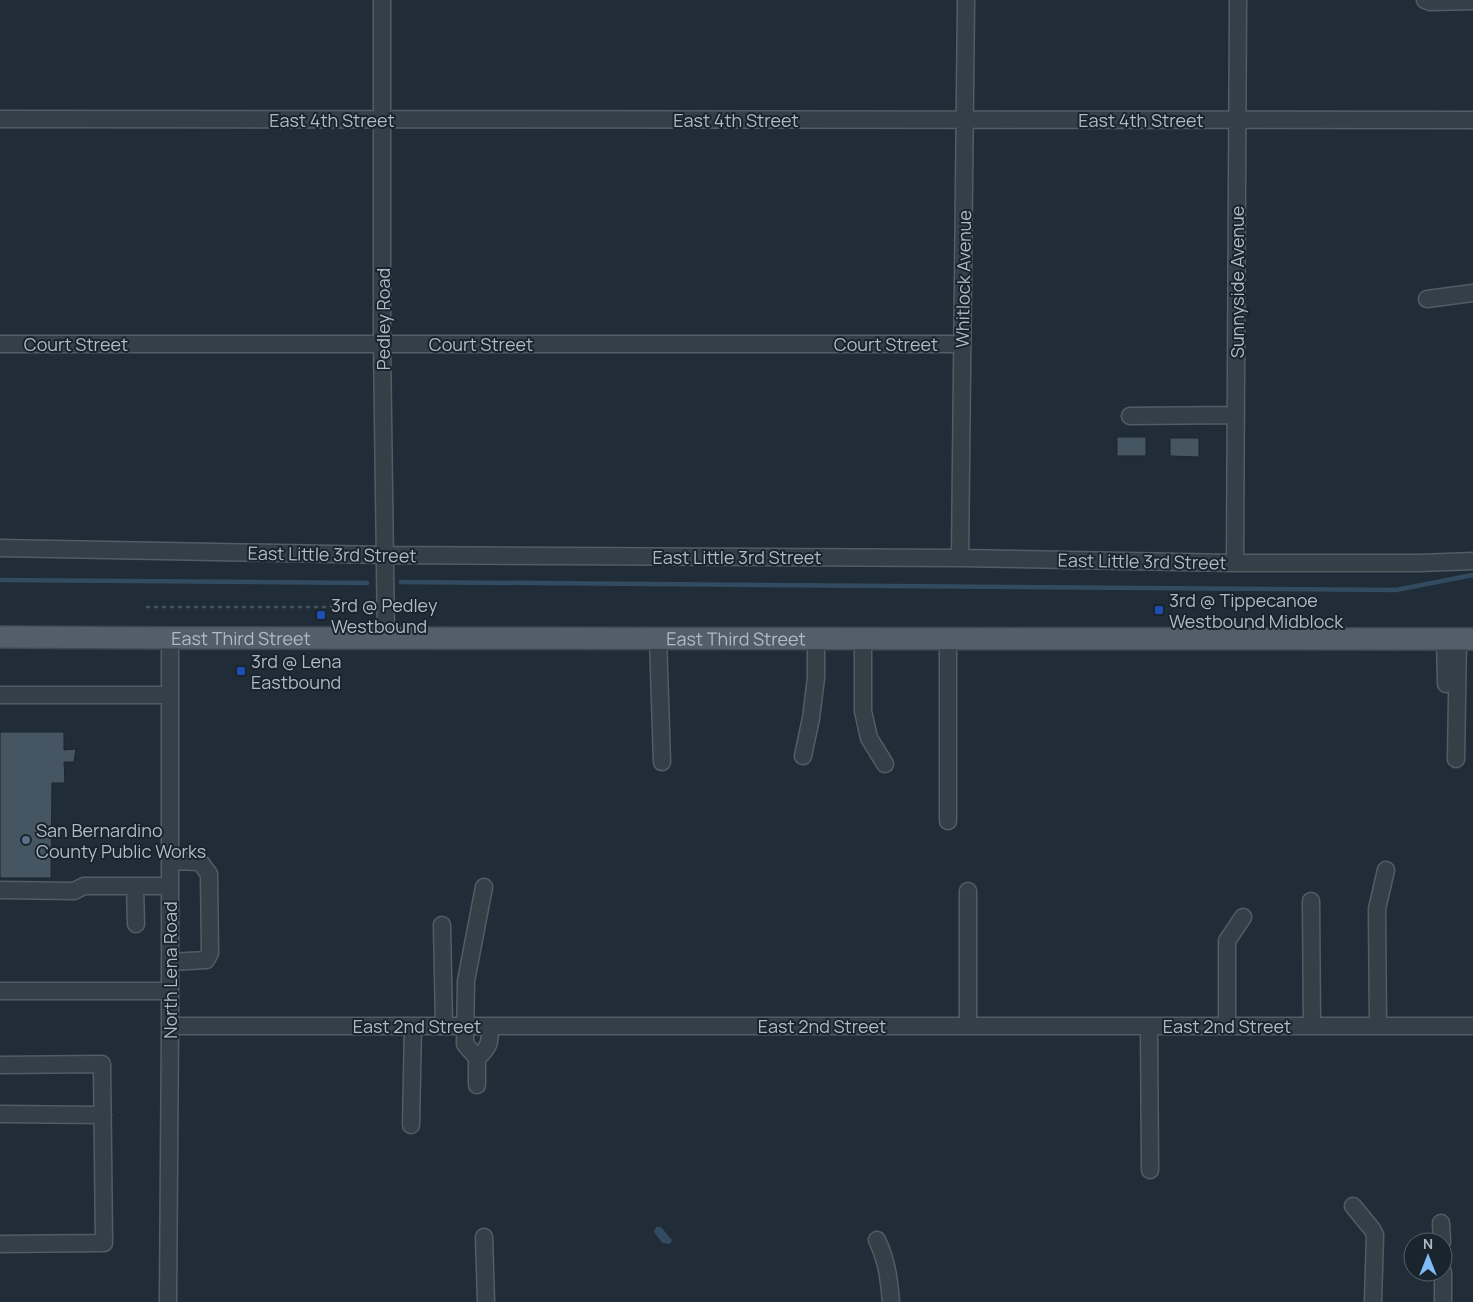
<svg xmlns="http://www.w3.org/2000/svg" width="1473" height="1302" font-family="Manrope,sans-serif">
	<rect width="100%" height="100%" fill="#202d38"/>
	<path fill="#334b60" d="M656,1227h5l11,13 -2,4 -8,-1 -8,-11z"/>
	<g fill="none" stroke-linecap="round" stroke-linejoin="round">
		<path stroke="#334b60" stroke-width="4.5" d="M0,580l367,3
			M401,582l995,8 77,-15"/>
	</g>
	<path fill="#465562" stroke="#1b262f" d="M1117,437h29v19h-29z
		M1170,438h29v19l-29,-1z
		M0,732h64v18l12,-1 -2,13h-10l1,21h-13l-1,95h-51z"/>
	<g fill="none" stroke-linecap="round" stroke-linejoin="round">
		<defs>
			<path id="minor" d="M382,0v344l4,294
				M1425,0l5,2 43,-1
				M0,119l1473,1
				M1427,299l46,-6
				M0,344h962
				M1130,416l106,-1
				M0,548l385,7 575,3 275,5h185l53,-2
				M960,558l6,-558
				M1235,563l3,-563
				M658,638l4,124
				M948,638v183
				M863,639v72l6,27 16,26
				M1445,639l1,45
				M0,695h170
				M803,756l8,-38 5,-40v-40
				M1456,759l2,-120
				M170,861l30,1 9,12 1,79 -4,7 -36,2
				M135,886l1,38
				M0,890l74,1 10,-5h86
				M968,891v135
				M1311,901l1,125
				M442,925l2,101
				M0,991h170
				M170,1026h1303
				M1149,1026l1,144
				M1227,1026v-85l16,-24
				M1378,1026l-1,-117 9,-39
				M477,1058c13,-11 13,-16 13,-32
				M0,1065l102,-1 2,179 -104,1
				M477,1085v-27l-12,-14 1,-63 18,-94
				M0,1114l103,1
				M411,1125l2,-99
				M1353,1206l19,23 3,6 -2,67
				M1441,1223l1,19
				M484,1237l2,65
				M877,1240c10,21 12,39 14,62
				M1443,1272v30
				M168,1302l2,-276v-388"/>
			<g id="major">
				<path id="s1" d="M0,637l170,1 1303,1"/>
			</g>
		</defs>
		<use href="#minor" stroke="#515d66" stroke-width="19"/>
		<use href="#major" stroke="#3d4852" stroke-width="24"/>
		<path stroke="#405656" stroke-width="2.5" stroke-dasharray="4 4" stroke-linecap="butt" d="M146,607h225"/>
		<use href="#minor" stroke="#343f48" stroke-width="16"/>
		<use href="#major" stroke="#525e69" stroke-width="21"/>
	</g>
	<g fill="#1a4fb4" stroke="#19242d" stroke-width="2">
		<rect x="1154" y="605" width="10" height="10" rx="2.5"/>
		<rect x="316" y="610" width="10" height="10" rx="2.5"/>
		<rect x="236" y="666" width="10" height="10" rx="2.5"/>
	</g>
	<circle fill="#5c6f8a" stroke="#19242d" stroke-width="2" cx="26" cy="840" r="5"/>
	<g text-anchor="middle" dominant-baseline="central" stroke-width="4" stroke-linejoin="round" paint-order="stroke">
		<g font-size="18" fill="#aebac5" stroke="#19242d">
			<text x="332" y="120">East 4th Street</text>
			<text x="736" y="120">East 4th Street</text>
			<text x="1141" y="120">East 4th Street</text>
			<text transform="translate(963 279) rotate(-89)">Whitlock Avenue</text>
			<text transform="translate(1237 282) rotate(-90)">Sunnyside Avenue</text>
			<text transform="translate(383 319) rotate(-90)">Pedley Road</text>
			<text x="76" y="344">Court Street</text>
			<text x="481" y="344">Court Street</text>
			<text x="886" y="344">Court Street</text>
			<text transform="translate(332 554) rotate(1)">East Little 3rd Street</text>
			<text x="737" y="557">East Little 3rd Street</text>
			<text transform="translate(1142 561) rotate(1)">East Little 3rd Street</text>
			<text stroke="none"><textPath href="#s1" startOffset="241">East Third Street</textPath></text>
			<text stroke="none"><textPath href="#s1" startOffset="736">East Third Street</textPath></text>
			<text transform="translate(170 970) rotate(-90)">North Lena Road</text>
			<text x="417" y="1026">East 2nd Street</text>
			<text x="822" y="1026">East 2nd Street</text>
			<text x="1227" y="1026">East 2nd Street</text>
		</g>
		<g font-size="18" fill="#aebac5" stroke="#19242d" text-anchor="start">
			<text x="1169" y="600">3rd @ Tippecanoe<tspan x="1169" dy="21">Westbound Midblock</tspan></text>
			<text x="331" y="605">3rd @ Pedley<tspan x="331" dy="21">Westbound</tspan></text>
			<text x="251" y="661">3rd @ Lena<tspan x="251" dy="21">Eastbound</tspan></text>
			<text x="36" y="830">San Bernardino<tspan x="36" dy="21">County Public Works</tspan></text>
		</g>
	</g>
	<g transform="translate(1428 1257)"><circle r="24" fill="#19242d" stroke="#55606a"/>
	<path d="M0-4L9 19L0 12L-9 19Z" fill="#80bcf8"/>
	<text y="-8" font-size="14" font-weight="bold" text-anchor="middle" fill="#aebac5">N</text>
	</g>
</svg>
